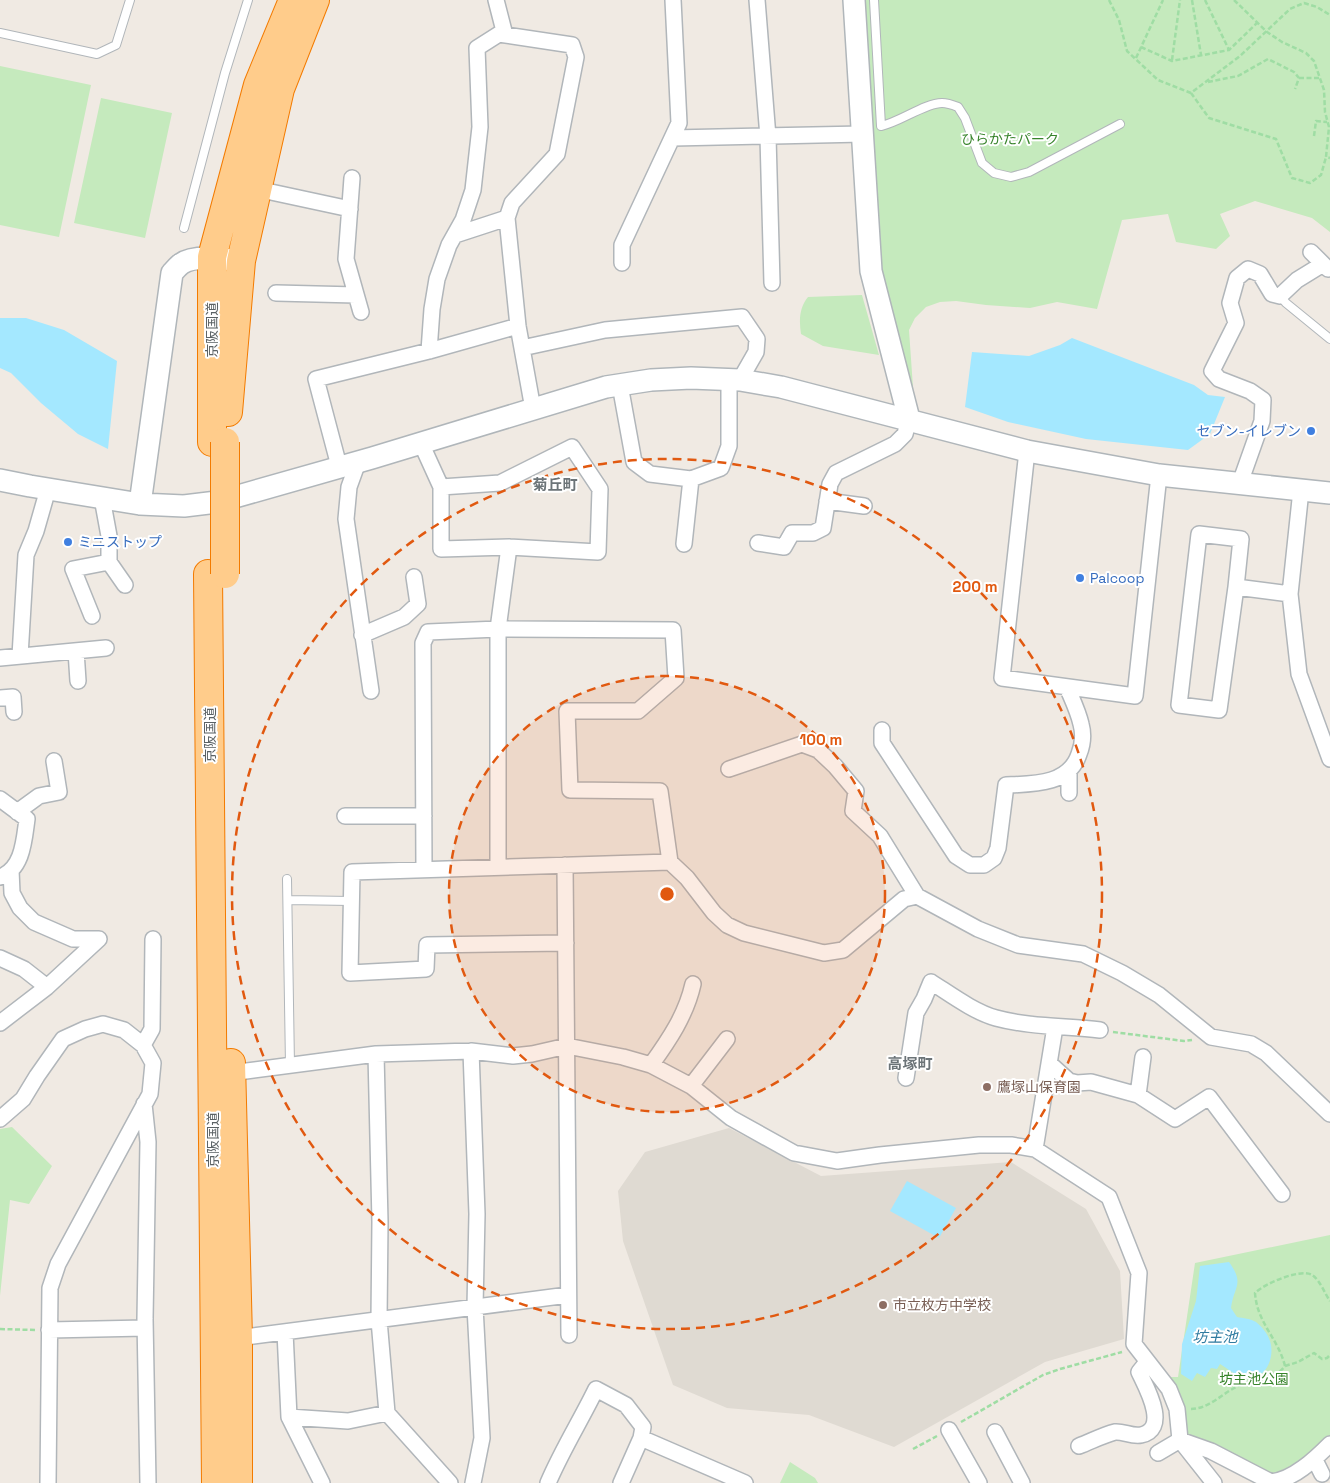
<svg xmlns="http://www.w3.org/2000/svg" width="1330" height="1483" font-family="'Space Grotesk','Noto Sans JP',sans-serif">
	<rect width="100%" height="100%" fill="#f0eae3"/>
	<path fill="#dfdad2" d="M729,1128l92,48 190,-14 75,47 34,62 4,68 -79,23 -151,85 -85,-32 -82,-7 -54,-23 -50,-144 -5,-50 27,-39z"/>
	<path fill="#c5eabd" d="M863,0h467v232l-18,-14 -57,-17 -35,13 10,22 -14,13 -40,-7 -8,-28 -46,6 -25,89 -40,-7 -27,6 -44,-3 -30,-4 -16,1 -14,5 -11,11 -6,12 5,72 -36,-131z
		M0,66l91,19 -32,152 -59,-12z
		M101,98l71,15 -27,125 -71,-15z
		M862,295l17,60 -56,-9 -22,-12c-2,-13 -2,-26 7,-37z
		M12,1127l40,39 -23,38 -19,-4 -10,96v-167z
		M1330,1235v200c-20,20 -34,31 -61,40l-82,-40 -2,-20 -16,-38h9l17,-114z
		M790,1462l25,16 3,5h-38z"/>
	<path fill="#a4e8ff" d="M0,318h26l38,12 53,31 -9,88 -30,-15 -37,-31 -30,-30 -11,-5z
		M1072,338l122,47 14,10 17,2 -15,37 -22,16 -102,-11 -78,-17 -43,-15 7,-55 57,4 31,-11z
		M907,1181l49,27 -17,30 -49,-27z
		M1229,1262c16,22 5,24 2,46l6,9c6,1 14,2 19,5 6,5 12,12 14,19 5,15 -3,38 -22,37 -9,0 -20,-9 -28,-14l-3,5 -6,-1 -6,9 -8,-4 -5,8 -11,-7 1,-30 14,-43 4,-35z"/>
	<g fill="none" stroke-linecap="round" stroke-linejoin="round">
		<defs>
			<path id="lane" d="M874,0l7,126c19,-4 44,-23 61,-23 5,0 11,2 16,4l7,11 17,45 12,10 17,4 18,-5 91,-48
				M0,33l97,21 19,-9 14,-45
				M184,228l41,-155 23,-73
				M1280,296l6,7 44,36
				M287,879l3,186
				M288,900l63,1"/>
			<path id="street" d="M496,0l9,35
				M757,0l11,137 4,146
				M673,138l190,-4
				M352,178l-6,81 15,53
				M257,189l93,20
				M455,235l52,-17
				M1311,252l17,17
				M622,263v-18l57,-122 -6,-123
				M276,293l80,2
				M522,348l83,-18 137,-13 15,22 -1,13 -16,28
				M429,351l3,-42 5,-30 12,-34 14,-25 10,-30 7,-63 -3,-79 22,-14 73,11 4,12 -19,97 -45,49 -5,15 11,108 15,83
				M620,385l14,77 16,12 41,5 -7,65
				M421,443l20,44v62l68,-2 89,5 2,-63 -28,-42 -72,36 -59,4
				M1027,451l-25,227 133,18 24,-221
				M358,462l-9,25 -3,32 25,172
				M339,466l-23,-87 113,-28 89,-25
				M691,479l30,-11 8,-22v-67
				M1240,483l22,-62 1,-21 -13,-9 -31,-12 -7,-8 24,-48 -6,-20 7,-25 11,-9 12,5 12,20 8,2 17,-16 26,-16
				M1301,490l-11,104 9,80 31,85
				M102,498l7,38v26l16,23
				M827,501l37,5
				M758,543l26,4 8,-14h21l10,-5 7,-44 6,-11 59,-29 10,-10 4,-15
				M1236,587l-17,123 -40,-5 20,-171 42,5 -5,48 54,7
				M92,616l-19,-47 36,-7
				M362,635l42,-18 14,-13 -4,-27
				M76,651l2,30
				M20,656l6,-101 10,-24 12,-42
				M0,658l106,-10
				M0,698l13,-1 1,15
				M882,730v13l74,113 14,9h14l10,-7 4,-10 8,-63c27,-1 63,0 73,-31 4,-10 5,-19 2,-30 -3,-13 -9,-25 -14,-37
				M729,769l73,-25 16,6 17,16 21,25 -3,20 27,25 37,60
				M1069,793v-21
				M0,799l27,20c-3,21 -4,50 -27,58
				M17,812l22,-16 20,-4 -5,-31
				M345,816h79
				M565,865l4,470
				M498,867v-238l11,-82
				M424,870l-1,-227 5,-11 70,-3 175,1 3,48 -38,33h-71l3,79 90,1 10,71 17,16 27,35 13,12 17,8 80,20 19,-3 61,-51 13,-3 61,33 40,16 65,9 39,19 37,22 52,42 40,7 15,9 64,61
				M566,943l-139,2 -1,24 -76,4 2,-101 318,-10
				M0,958l24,11 23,18
				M0,1023l47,-36 52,-48h-26l-39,-17 -14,-14 -8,-15 -1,-23
				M143,1045l9,-16 1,-90
				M471,1051l6,163 -2,93 7,131 -9,45
				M376,1054l4,168 -1,98 8,93
				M1049,1063l20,18 8,2 14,-1 47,13 37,24 34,-22 73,97
				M651,1065c18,-25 35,-50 42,-81
				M231,1073l145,-19 95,-3 42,5 19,-2 35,-8 56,11 28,8 40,21 40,32 63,35 43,8 43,-6 99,-10h32l24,4 74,48 30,76 -5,71 35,45 8,20 3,31 34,43
				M906,1078l10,-65 8,-14 7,-17c19,12 43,30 65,36 33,9 71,8 104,12
				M691,1086l36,-47
				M1138,1095l5,-38
				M144,1104l4,38 -3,177 3,164
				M0,1119l23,-20 14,-23 26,-37 22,-10 18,-5 21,6 19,15 10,18 -3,31 -92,170 -8,24 -2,195
				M1035,1149l20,-122
				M49,1330l96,-2
				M285,1332l4,85 33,66
				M238,1338l330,-43
				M289,1417l59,4 39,-8 63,70
				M949,1430l30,53
				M995,1432l27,51
				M1079,1446c11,-4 24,-11 36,-14 8,-1 17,5 26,3 29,-6 5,-48 -2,-63l8,-10
				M1158,1453l22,-13 31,11 60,31c22,-2 44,-23 59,-38
				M1315,1460l7,14
				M548,1483c14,-33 33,-63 48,-94l30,16 17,22 -2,11
				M621,1483l20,-45 104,45"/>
			<path id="secondary" d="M854,0l17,271 38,148
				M0,480l30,6 110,18 44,2 33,-4 155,-44 234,-71 45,-7 40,-2 49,2 41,7 246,64 132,24 171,18
				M140,504l32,-231c3,-3 6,-7 9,-9 13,-10 44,-5 60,-3"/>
			<path id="highway" d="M228,412l13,-151 39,-172 35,-89
				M212,442v-185l46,-172 35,-85
				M208,574l8,909
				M231,1063l7,275v145"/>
		</defs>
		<use href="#lane" stroke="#b1b6ba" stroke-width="10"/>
		<use href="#street" stroke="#b1b6ba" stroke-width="18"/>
		<use href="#secondary" stroke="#b0b6ba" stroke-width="24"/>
		<use href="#highway" stroke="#f37b00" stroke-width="30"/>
		<path stroke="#9fdda4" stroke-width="2.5" stroke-dasharray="5 2.5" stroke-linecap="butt" d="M1109,0l10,20 8,31 31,29 33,13 49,-37 50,-47 14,-6 13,4 13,8
			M1192,0l9,55
			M1205,0l24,50
			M1234,0l33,32 15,10 24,11 8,8 10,29 1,22 4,15 -3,30 4,1
			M1141,47l31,14 57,-11 29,-28
			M1136,58l27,-58
			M1172,60l8,-60
			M1299,78h21
			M1208,82l30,-6 30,-17 26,13 5,6 -4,11
			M1191,93l18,25 67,21 16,39 18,5 11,-8 5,-18
			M1314,136l2,-15 11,1
			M1113,1032l71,9 8,-1
			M0,1329l35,1
			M1285,1366c-7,-28 -28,-43 -30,-73 9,-9 45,-25 57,-18 8,5 13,19 18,26
			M1191,1409c17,0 31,-15 45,-22 17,-9 36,-4 49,-21l13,-4 16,-9 8,6 5,-1 3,-3
			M961,1422l82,-47 17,-6 62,-17
			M913,1449l24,-13"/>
		<use href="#lane" stroke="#fff" stroke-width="8"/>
		<use href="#street" stroke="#fff" stroke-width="15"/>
		<use href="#secondary" stroke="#fff" stroke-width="21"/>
		<use href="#highway" stroke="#ffcc8b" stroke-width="28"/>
		<defs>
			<path id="highway-bridge" d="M225,574v-132"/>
		</defs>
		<use href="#highway-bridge" stroke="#f37b00" stroke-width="30" stroke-linecap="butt"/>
		<use href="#highway-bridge" stroke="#ffcc8b" stroke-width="28"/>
	</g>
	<circle cx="667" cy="894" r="218" fill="#e15910" fill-opacity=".12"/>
	<g fill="none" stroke="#e15910" stroke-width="2.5" stroke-dasharray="9 6">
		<circle cx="667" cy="894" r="218"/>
		<circle cx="667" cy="894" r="435"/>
	</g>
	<g fill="#3f7fe0" stroke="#fff" stroke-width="2">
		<circle cx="1311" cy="431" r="5"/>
		<circle cx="68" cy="542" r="5"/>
		<circle cx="1080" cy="578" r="5"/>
	</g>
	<g fill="#8d6e63" stroke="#fff" stroke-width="2">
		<circle cx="987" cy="1087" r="5"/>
		<circle cx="883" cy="1305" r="5"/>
	</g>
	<g text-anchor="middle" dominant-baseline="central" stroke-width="4" stroke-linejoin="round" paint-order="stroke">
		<g font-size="14" fill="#38842c" stroke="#fff">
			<text x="1010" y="139">ひらかたパーク</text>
			<text x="1254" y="1379">坊主池公園</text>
		</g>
		<g font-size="14" fill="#5b6265" stroke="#fff">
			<text transform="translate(212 330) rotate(-90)">京阪国道</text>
			<text transform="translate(210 735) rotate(-90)">京阪国道</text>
			<text transform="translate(213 1140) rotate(-90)">京阪国道</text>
		</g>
		<g font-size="14" fill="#366cbe" stroke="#fff" text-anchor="start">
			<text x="1301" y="431" text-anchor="end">セブン-イレブン</text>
			<text x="78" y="542">ミニストップ</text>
			<text x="1090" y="578">Palcoop</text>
		</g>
		<g font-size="14" fill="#785e54" stroke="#fff" text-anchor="start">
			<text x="997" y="1087">鷹塚山保育園</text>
			<text x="893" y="1305">市立枚方中学校</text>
		</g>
		<g font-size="15" font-weight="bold" fill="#6c7478" stroke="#fff">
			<text x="555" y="484">菊丘町</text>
			<text x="910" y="1063">高塚町</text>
		</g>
		<g font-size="15" font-style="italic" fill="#307ba0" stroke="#fff">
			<text x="1215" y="1336">坊主池</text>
		</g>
	</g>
	<circle cx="667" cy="894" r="8" fill="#e15910" stroke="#fff" stroke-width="2.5"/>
	<g font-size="15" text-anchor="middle" font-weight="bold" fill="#e15910" stroke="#fff" stroke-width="4" stroke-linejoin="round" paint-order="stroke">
		<text x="975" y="592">200 m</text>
		<text x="821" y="745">100 m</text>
	</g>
</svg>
